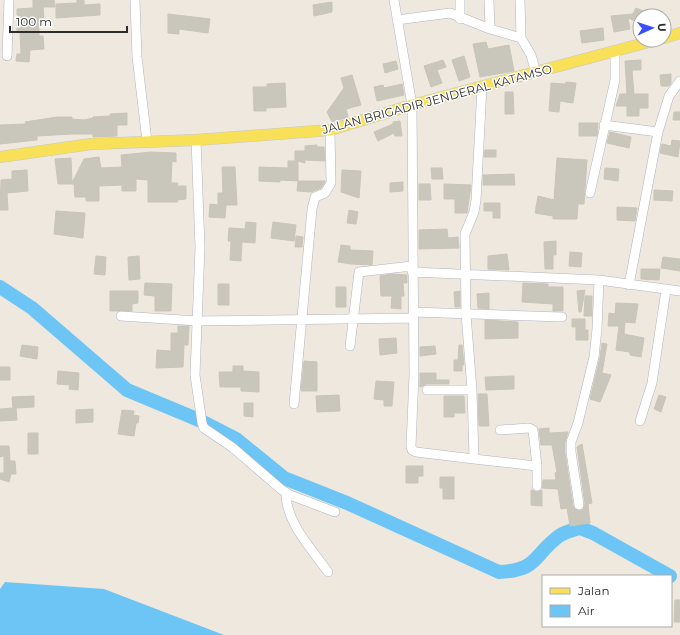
<svg xmlns="http://www.w3.org/2000/svg" width="680" height="635" font-family="Montserrat,sans-serif">
	<rect width="100%" height="100%" fill="#eee8de"/>
	<path fill="#6cc5f5" d="M5,582l99,7 120,46h-224v-46z"/>
	<g fill="none" stroke-linecap="round" stroke-linejoin="round">
		<path stroke="#6cc5f5" stroke-width="14" d="M0,287l32,21 95,82 72,30 37,19 48,39 63,25 152,69c40,-2 33,-16 60,-36 6,-4 14,-6 21,-8l13,5 77,43"/>
	</g>
	<path fill="#c9c6bc" stroke="#cac5b7" d="M33,0h21l1,7h-12l1,12h-5v17h4l1,13 -14,1 -1,12 -13,-1 1,-7h4l-1,-22h-3v-23l16,-1z
		M77,0h7v5l16,-1v11l-44,3v-14l21,-1z
		M332,2v10l-18,4 -1,-11z
		M636,8l19,8h-15v7l-12,-5 2,11 -16,3 -3,-16 22,-2z
		M168,14l42,5 -2,14 -29,-4v5l-11,-1z
		M603,28l1,12 -22,3 -2,-12z
		M486,42l2,7 21,-4 5,26 -34,6 -7,-33z
		M464,56l6,21 -11,4 -7,-21z
		M443,60l3,7 -9,3 5,13 -11,4 -7,-21z
		M641,60v10h-9l2,24h14v14h-9v8h-12v-10h-11l4,-12h7l-2,-33z
		M396,61l2,8 -13,4 -2,-9z
		M671,74v9l-2,3h-8l-1,-11z
		M352,75l9,30 -15,4 2,8 -16,5 -5,-10 17,-24 -3,-10z
		M566,82l10,1 -3,20 -13,-2 -1,11 -10,-1 2,-28 14,1z
		M285,83l1,24 -20,1v3h-12l-1,-24h14v-3z
		M402,84l2,11 -27,6 -3,-14 9,-2 1,3z
		M505,92h8l1,22h-9z
		M674,112h6v8h-7z
		M127,113v12h-10v11l-24,1v-3h-21l-35,2v4l-37,4v-19l26,-1 -1,-2 32,-5h15v2l12,1 9,-2v-1l17,-1v-2z
		M400,121l2,15h-7l-1,-3 -16,8 -4,-9 19,-8v-2z
		M579,123h19l-1,13h-18z
		M610,132l21,5 -2,11 -22,-5z
		M672,140l8,1 -2,16 -18,-4 2,-9 9,2z
		M317,145v2h7l1,14 -20,-1v3l-10,-3v-9h10v-5z
		M485,150h11v7h-12z
		M151,152l25,1v9l-4,-1 -1,22h7l-1,3h9v13l-9,1 1,2h-30v-22l-12,-1v12h-14v-6l-23,1v15h-13v-4h-11l-1,-13h-16l-3,-25 16,-1 1,25 12,-24 15,-2 2,11 21,-1 -1,-12z
		M557,158l30,2 -3,44h-6l-1,15h-24v-3l-18,-3 3,-17 16,4z
		M288,161h10v20l-18,-1v2l-21,-1v-14l29,1z
		M222,167h13l2,38h-11l-1,13 -16,-1 1,-13 8,1v-12h5z
		M431,168h11l1,11h-11z
		M605,168l14,1 -1,12 -14,-2z
		M27,170l1,21 -21,2 1,17h-8l1,-30 11,-1v-8z
		M342,170l19,1 -2,27 -18,-6z
		M514,174l1,11h-32v-10z
		M298,181h27v1l-4,6 -10,4 -14,-1z
		M403,182v9l-13,1v-9z
		M419,184h11l1,16h-12z
		M444,184l27,1 -4,28h-12v-14h-11z
		M654,190l19,1 -1,10 -18,-1z
		M484,203h16v15h-7v-7h-9z
		M617,207l20,1 -2,13 -18,-1z
		M349,210l9,2 -2,12 -9,-1z
		M56,211l29,2 -2,25 -29,-4z
		M246,222l10,1 -1,20 -13,-1 -1,19 -11,-1 1,-19h-3l1,-13 16,1z
		M273,222l23,3 -2,16 -23,-3z
		M447,229l1,9 10,-1 1,11 -40,1v-19z
		M296,236l7,1 -1,10h-7z
		M556,241v14h-3v14h-8l-1,-27z
		M341,245l9,1v4l23,1 -1,14 -21,-1 -13,-2z
		M570,252l12,1 -1,14 -12,-1z
		M507,254l2,16 -21,-1v-13z
		M96,256l10,1 -1,18 -11,-1z
		M139,256l1,23 -11,1 -1,-23z
		M663,257l17,2v12l-19,-3z
		M641,269h19l-1,11 -18,-1z
		M392,274l15,1v8h-4l1,13h-3v13l-10,-1 1,-12h-11l-1,-20z
		M145,283l27,1 -1,27h-16v-15l-11,-1z
		M523,283l25,1v3h15v24h-10v-7l-31,-2z
		M218,284h11v21h-11z
		M336,287h10v20h-10z
		M585,290l-4,22h-2l-2,-21z
		M110,291h28v12l-6,1v7h-22z
		M460,291v16h-5l-1,-15z
		M489,293v16l-11,-1 -1,-14z
		M585,296h7v20h-8z
		M616,303l22,1 -3,19 -10,-1 -1,12 20,4 -3,19 -11,-2v-3l-14,-2 3,-24h-11l1,-13 6,1z
		M572,319h13v11h3v10h-12v-13h-4z
		M485,320l33,2v16l-33,1z
		M178,326h11l-1,19h-4l-1,22 -27,1 1,-18 14,1v-18h7z
		M396,338l1,15 -17,2 -1,-16z
		M602,343l5,1 -5,29 9,2 -11,27 -10,-3 10,-41z
		M22,345l16,2 -1,12 -17,-3z
		M459,345h3l2,20h-2v6h-8v-11h4z
		M435,346l1,8 -16,2v-9z
		M304,361l13,1v29h-16z
		M233,366h10v5l16,1v20l-18,-1v-4h-21l-1,-15h14z
		M0,367h10v13h-10z
		M58,371l21,2 -1,17 -9,-1 1,-4 -13,-1z
		M420,373h16v7h13v4h-22l-7,3z
		M514,376v13l-28,1 -1,-13z
		M376,381l18,1 -2,24h-8v-6l-10,-1z
		M478,394h9l2,32h-10z
		M339,395l1,16 -23,1 -1,-16z
		M659,395l7,2 -5,15 -7,-3z
		M34,396v11l-18,1 1,12 -17,1v-12l13,-1 -1,-11z
		M444,396h20l1,17h-11v4h-10z
		M244,403h9v14l-9,-1z
		M93,409v13l-17,1v-13z
		M122,410l12,1 -1,4 6,1 -1,7h-2l-2,13 -16,-2z
		M549,428v5l19,-1 -3,10v11l8,53 2,3 5,2 3,-2 2,-5 -8,-57 5,-3 10,59 -4,1 2,19 -20,3 -3,-18 -6,1 -3,-20 -16,-1 1,-8h13l-1,-7 2,-1 -5,-27h-11l-2,-16z
		M28,433h10v21h-10z
		M0,446h9l1,15h5l1,13h-5l-2,8 -9,-3v-6h4v-17l-4,1z
		M406,466h17v10h-5v7h-12z
		M440,477h14v22h-11v-11h-3z
		M531,490l6,2 5,-2v16l-11,-1z
		M675,600h5v22h-6z"/>
	<g fill="none" stroke-linecap="round" stroke-linejoin="round">
		<defs>
			<path id="minor" d="M135,0l2,57 10,84
				M394,0l18,105 2,270 -3,71 1,4 4,2 58,7 -2,-69 -6,-76 -1,-80 9,-22 2,-12 6,-113
				M460,0v19
				M489,0l1,29
				M520,0l1,38
				M397,20l53,-7 40,16 31,9 10,17 5,18
				M7,56l2,-56
				M604,125l54,7 -29,153
				M658,132l11,-36 11,-15
				M196,140l4,107 -5,128 7,48 2,5 28,19 50,43 8,5 45,17
				M590,193l25,-113v-29
				M412,272l187,8 81,11
				M413,312l149,5
				M121,316l76,5 216,-3
				M350,346l9,-74 53,-6
				M427,390h45
				M294,404l18,-195 3,-12 10,-4 6,-10 -1,-53
				M640,421l12,-38 14,-93
				M474,459l63,7 -4,-36 -4,-2 -29,2
				M537,486v-20
				M286,492c-1,30 26,57 42,80
				M579,505l-8,-53v-10l7,-19 16,-66 3,-28 2,-49"/>
			<path id="major" d="M664,38l16,-5
				M0,157l91,-13 105,-4 134,-10 82,-25 244,-65"/>
		</defs>
		<use href="#minor" stroke="#b2b3c0" stroke-width="10"/>
		<use href="#major" stroke="#c8c8c8" stroke-width="12"/>
		<use href="#minor" stroke="#fff" stroke-width="9"/>
		<use href="#major" stroke="#f8e159" stroke-width="11"/>
	</g>
	<g text-anchor="middle" dominant-baseline="central" stroke-width="3" stroke-linejoin="round" paint-order="stroke">
		<g font-size="12" fill="#2c2c2c" stroke="#fff">
			<text transform="translate(437 99) rotate(-15)">JALAN BRIGADIR JENDERAL KATAMSO</text>
		</g>
	</g>
	<rect x="542" y="575" width="130" height="52" fill="#ffffff" stroke="#ababab"/>
	<rect x="550" y="588" width="20" height="6" fill="#f8e159" stroke="#ababab"/>
	<text x="578" y="595" font-size="12" fill="#2c2c2c">Jalan</text>
	<rect x="550" y="605" width="20" height="12" fill="#6cc5f5" stroke="#ababab"/>
	<text x="578" y="615" font-size="12" fill="#2c2c2c">Air</text>
	<g transform="translate(652 28) rotate(87)"><circle r="19" fill="#ffffff" stroke="#ababab"/>
	<path d="M0-3L7 15L0 10L-7 15Z" fill="#3a4eff"/>
	<text y="-6" font-size="11" font-weight="bold" text-anchor="middle" fill="#2c2c2c">U</text>
	</g>
	<path d="M10 26v6h117v-6" fill="none" stroke="#2c2c2c" stroke-width="2"/>
	<text x="16" y="26" font-size="12" fill="#2c2c2c" stroke="#ffffff" stroke-width="3" paint-order="stroke">100 m</text>
</svg>
